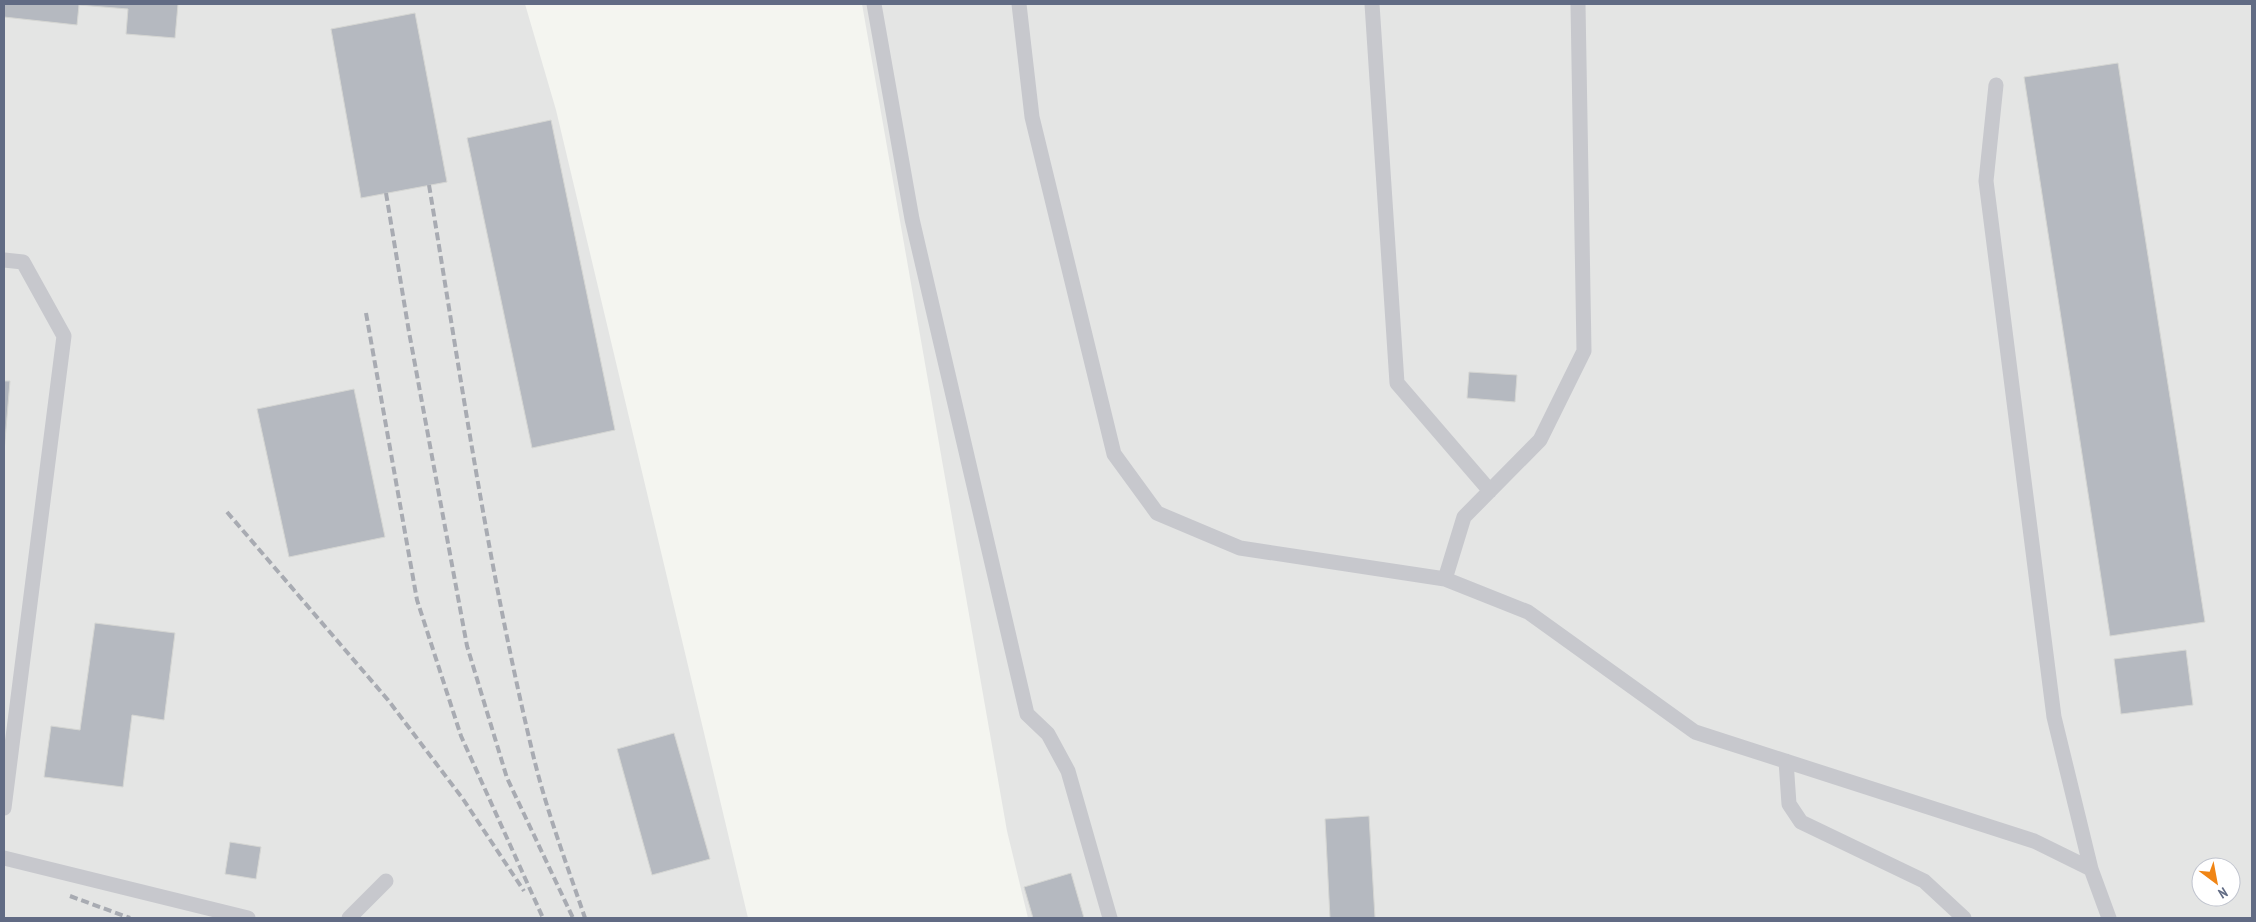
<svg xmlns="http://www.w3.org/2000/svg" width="2256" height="922" font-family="'PT Sans Narrow',sans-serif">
	<rect width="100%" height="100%" fill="#f4f5f0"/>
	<path fill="#e4e5e4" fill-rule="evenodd" d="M4,4h521l31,106 192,808h-744z
		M862,4h1390v914h-1224l-21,-87zM2201,867h30v30h-30z"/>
	<path fill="#b5b9c0" stroke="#d5d6d3" d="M4,4h174l-3,34 -49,-4 2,-25 -49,-4 -2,20 -73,-8z
		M415,13l32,169 -86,16 -30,-169z
		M2118,63l87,559 -95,14 -86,-559z
		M551,120l64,310 -83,18 -65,-310z
		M1469,372l48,3 -2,27 -48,-4z
		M4,381h6l-6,71z
		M354,389l31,148 -96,20 -32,-148z
		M95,623l80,10 -11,87 -32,-5 -9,72 -79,-10 7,-51 29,4z
		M2186,650l7,55 -72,9 -7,-55z
		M674,733l36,126 -58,16 -35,-126z
		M1369,816l6,102h-45l-5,-99z
		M230,842l31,5 -5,32 -31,-5z
		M1071,873l13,45h-51l-9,-31z"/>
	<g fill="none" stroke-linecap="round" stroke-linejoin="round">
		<path stroke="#c7c8cd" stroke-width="15" d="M874,4l38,215 115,495 21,20 20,37 42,147
			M1019,4l13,113 82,337 43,59 83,35 205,31 83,33 167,120 339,109 57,28 18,49
			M1372,4l25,379 93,108
			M1996,85l-10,96 68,536 37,152
			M4,260l19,2 41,74 -60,472
			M1445,579l19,-62 76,-77 44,-89 -6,-347
			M1786,761l3,43 12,18 123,59 40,37
			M4,858l244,60
			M349,918l37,-37"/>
		<path stroke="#a8abb2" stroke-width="4" stroke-dasharray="8 4" stroke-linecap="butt" d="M429,185c31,187 58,376 102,561 13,58 35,116 54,172
			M386,193l23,139 58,314 40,132 66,140
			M366,313l51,287 44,136 82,182
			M227,512l161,188 75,99 61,92
			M70,896l60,22"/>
	</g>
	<rect width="2256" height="922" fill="none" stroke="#616b84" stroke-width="10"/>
	<g transform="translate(2216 882) rotate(148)"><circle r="24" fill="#ffffff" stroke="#c0c4ce"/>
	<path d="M0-4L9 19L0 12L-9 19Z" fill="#f08515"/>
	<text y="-8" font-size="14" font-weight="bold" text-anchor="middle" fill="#616b84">N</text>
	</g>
</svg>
